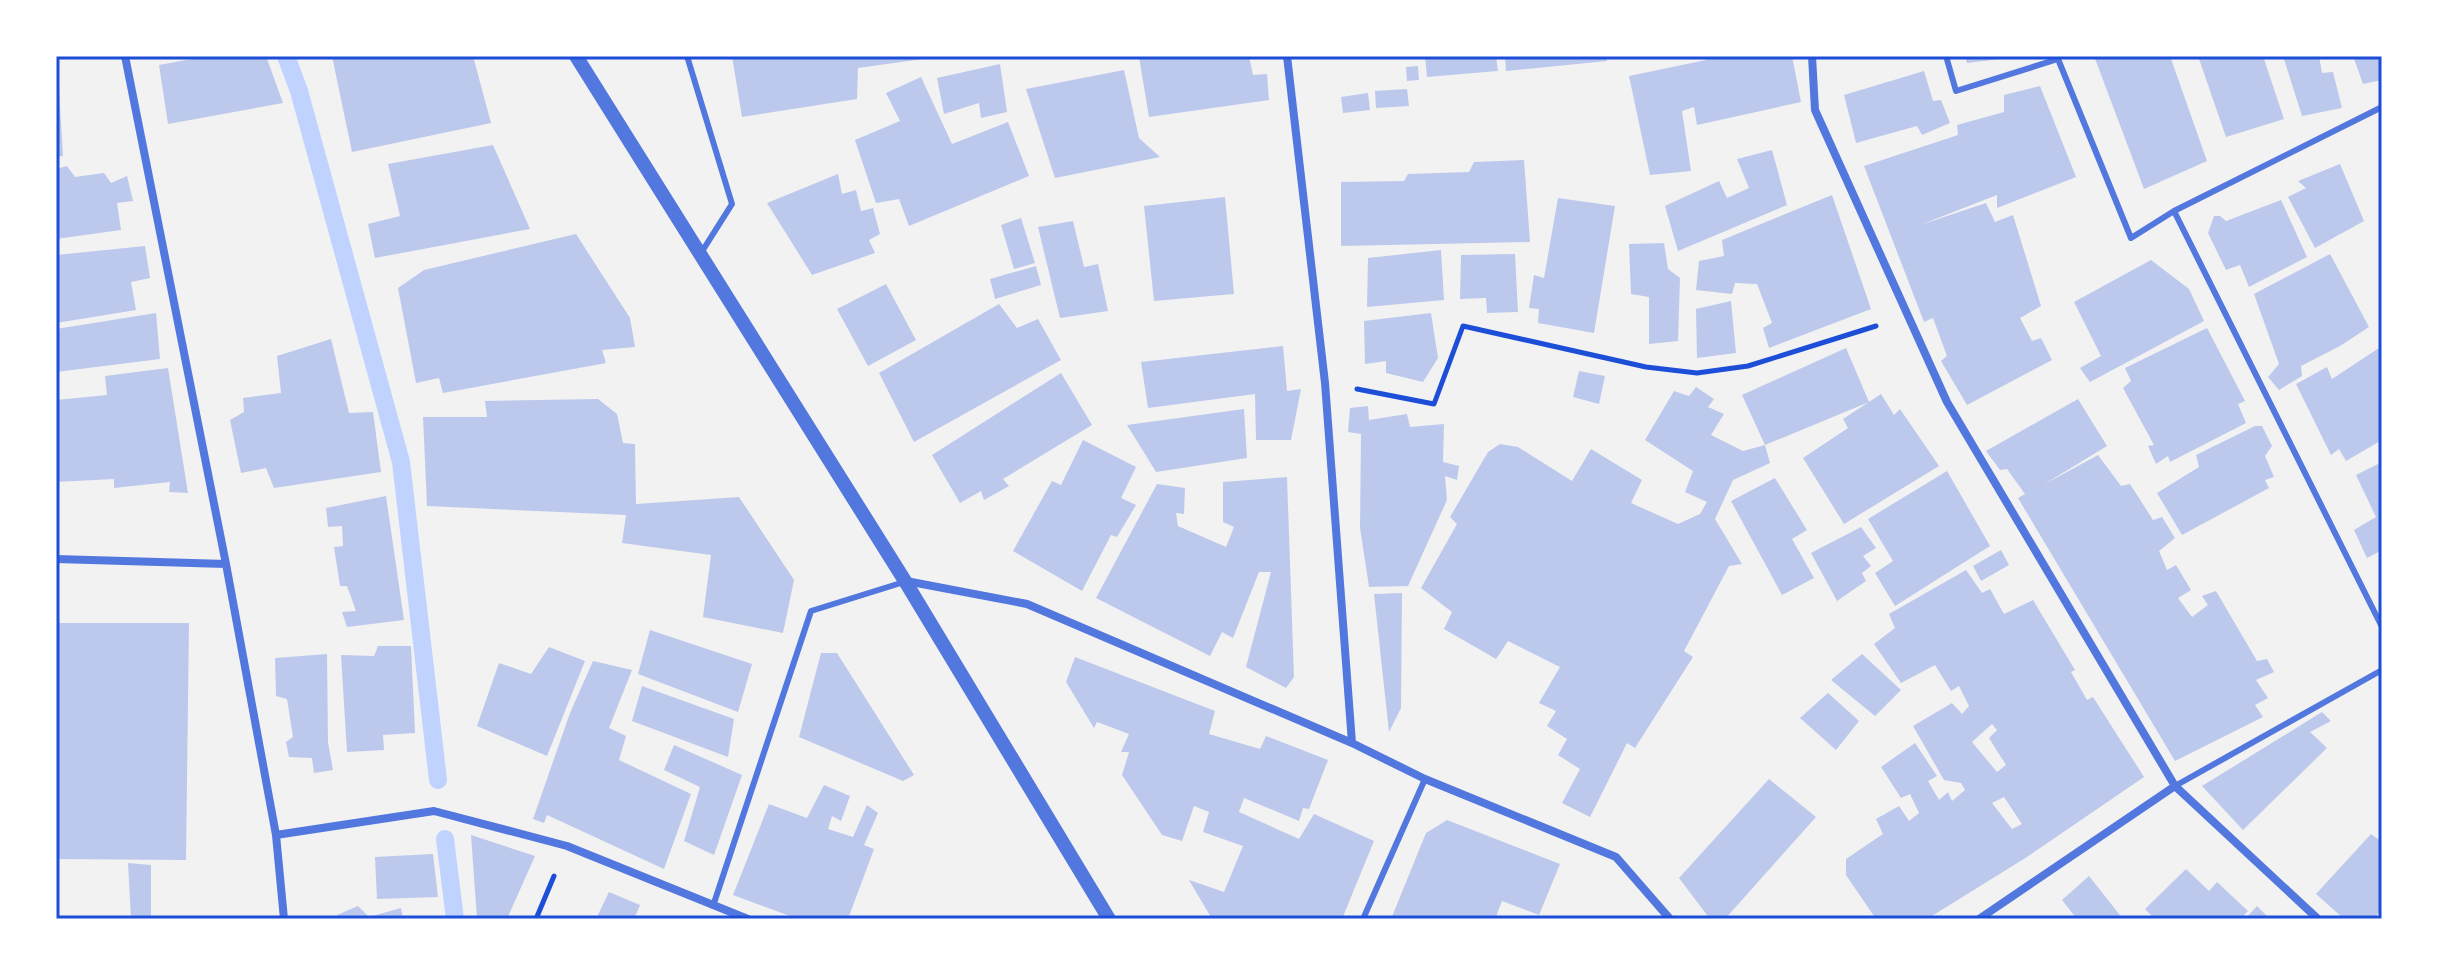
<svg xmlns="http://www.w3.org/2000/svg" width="2438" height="975" font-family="Raleway,sans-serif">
	<rect width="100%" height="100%" fill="#f2f2f2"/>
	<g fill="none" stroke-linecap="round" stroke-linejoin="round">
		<path stroke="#bfd3fe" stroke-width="18" d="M286,56l13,35 102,371 37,318
			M445,839l10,80"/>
	</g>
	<path fill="#bdc9ec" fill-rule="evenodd" d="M208,56h58l17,47 -115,21 -9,-59z
		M332,56h141l18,67 -139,29z
		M732,56h197l1,2 -72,10 -1,31 -115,18z
		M1249,56l4,19 14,-1 2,26 -120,17 -10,-60z
		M1425,56h71l2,15 -71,6z
		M1505,56h101l1,5 -101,10z
		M1705,56h87l9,46 -104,23 -3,-18 -12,4 9,60 -41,4 -21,-99 77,-16z
		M1965,56h44v2l-42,5z
		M2094,56h76l37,105 -63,28z
		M2198,56h65l21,63 -58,18z
		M2283,56h36l3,17 11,-1 9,36 -40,8z
		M2353,56h29v24l-19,4z
		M1000,64l7,48 -26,6 -2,-15 -35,11 -7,-36z
		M1418,66l1,14 -12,1 -1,-14z
		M1124,70l15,68 21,19 -105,21 -29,-89z
		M1924,71l9,30 8,-1 9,23 -28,12 -5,-9 -61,17 -12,-48z
		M56,73h2l5,83 -7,1z
		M921,77l31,67 56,-22 21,54 -120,50 -10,-27 -23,4 -21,-63 45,-19 -14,-28z
		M2040,86l36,91 -79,31v-13l-77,30 66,-22 9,19 18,-7 28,91 -21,12 12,23 9,-3 11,22 -85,45 -26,-44 6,-5 -14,-38 -9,4 -60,-156 94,-31 -1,-10 47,-13v-17z
		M1407,89l2,17 -33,2 -1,-17z
		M1368,93l2,17 -27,3 -2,-16z
		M493,145l37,84 -155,29 -7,-34 32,-8 -12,-52z
		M1772,150l15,55 -109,46 -13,-45 54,-25 8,17 22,-10 -12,-29z
		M1524,160l6,82 -189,4v-64l63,-1 4,-7 61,-2 5,-10z
		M2340,164l24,57 -49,27 -27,-51 18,-9 -8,-7z
		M67,166l8,11 29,-4 7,10 16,-7 6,25 -16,2 4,27 -65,9v-70z
		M838,174l4,20 14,-4 5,21 12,-3 7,26 -11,6 6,13 -63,22 -45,-72z
		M1832,195l39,114 -102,39 -6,-20 9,-5 -15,-39 -22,-1 -3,11 -36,-4 3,-29 25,-5 -2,-16z
		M1225,197l9,97 -80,7 -10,-95z
		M1558,198l57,8 -21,127 -56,-10 1,-14 -10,-1 5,-33 10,3z
		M2281,200l26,57 -58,30 -9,-22 -14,5 -18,-37 6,-17h6l6,5z
		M1021,218l14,45 -21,6 -13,-44z
		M1073,221l11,46 14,-3 10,47 -48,7 -22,-91z
		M576,234l54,84 5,29 -33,3 4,13 -163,30 -4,-15 -23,5 -18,-95 26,-18z
		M1664,243l4,26 12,9 -2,63 -29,3v-47l-18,-3 -2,-50z
		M145,246l5,32 -19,4 5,28 -80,13v-68z
		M1441,250l3,50 -77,7 1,-49z
		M1515,254l3,58 -31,1 -1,-15 -26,1 1,-44z
		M2330,254l39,73 -29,19 -39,20 1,10 -23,14 -11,-13 11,-13 -25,-70z
		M2151,260l38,29 15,32 -114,61 -10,-14 21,-12 -27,-54z
		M1036,266l5,19 -46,14 -5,-20z
		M886,284l30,56 -48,26 -31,-57z
		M1731,301l5,52 -39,5 -1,-49z
		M999,304l18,24 21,-9 23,41 -147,82 -35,-69z
		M156,313l4,46 -104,13v-43z
		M1431,313l7,45 -15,24 -37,-9v-12l-21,3 -1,-43z
		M2207,328l38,73 -7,3 8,19 -76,39 -2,-6 -12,8 -8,-18 6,-1 -31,-57 8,-7 -6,-13z
		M331,339l18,74 24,-1 8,60 -107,16 -8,-20 -25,5 -11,-53 14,-8 -1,-14 38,-5 -4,-37z
		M1283,346l4,45 14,-2 -10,51h-35l-1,-46 -107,14 -7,-46z
		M2382,346v94l-36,21 -7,-12 -8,6 -35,-71 31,-17 5,12z
		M1846,348l23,54 -104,43 -23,-50z
		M168,368l20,125 -19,-1 1,-10 -56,6v-9l-58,3v-82l51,-5 -2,-19z
		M1579,371l26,5 -6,28 -26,-7z
		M1061,373l31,52 -89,54 6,7 -25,14 -3,-9 -21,12 -28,-48z
		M1696,387l18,12 -6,8 16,7 -13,21 32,16 22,-6 5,18 -37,17 -18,39 27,45 -13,2 -45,85 9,6 -58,91 -8,-5 -37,74 -28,-14 18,-34 -22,-14 9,-16 -20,-13 9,-15 -17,-8 21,-36 -52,-26 -12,18 -52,-30 8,-17 -31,-24 36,-64 -7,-7 38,-65 12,-8 18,3 54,34 19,-32 51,31 -11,23 47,21 22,-10 7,-12 -22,-10 8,-21 -48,-31 29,-49 15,5z
		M1881,394l13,21 6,-6 39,57 -95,58 -41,-66 45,-30 -5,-9z
		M598,399l19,15 6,29 12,1 1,60 103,-7 55,83 -11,53 -80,-16 8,-62 -89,-12 4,-28 -199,-9 -4,-89h64l-2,-16z
		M2078,399l29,47 -64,39 55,-30 23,31 9,-2 23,36 9,-3 13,21 -16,13 8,19 9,-5 15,25 -13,8 14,19 16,-12 -6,-9 14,-5 41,70 10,-2 7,13 -18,8 12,18 -13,7 8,12 -88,44 -157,-263 7,-4 -18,-25 -7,1 -14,-19z
		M1368,406l1,14 38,-6 3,13 34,-3 -1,38 16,4 -2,14 -12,-4 2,24 -39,86 -39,1 -9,-59 1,-94 -13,-2 2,-24z
		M1244,409l3,49 -91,14 -29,-47z
		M2255,426h7l10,20 -7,10 9,21 -9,3 4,8 -87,47 -25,-42 42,-26 -3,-12z
		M1083,440l53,27 -15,31 15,7 -19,32 -6,-2 -29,56 -69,-40 39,-70 9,4z
		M2382,462v88l-15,8 -13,-28 22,-13 -20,-42z
		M1947,471l43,75 -95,60 -20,-33 18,-12 -25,-42z
		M1287,477l7,200 -8,11 -40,-21 25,-95h-12l-26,66 -11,-6 -12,24 -114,-58 61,-114 28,4 -1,26 -8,-1 2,13 48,21 8,-20 -11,-5v-40z
		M1775,478l32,52 -15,9 22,39 -32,17 -51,-94z
		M386,496l18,124 -57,7 -5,-15 14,-1 -9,-25h-7l-6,-39 9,-1 -1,-20 -14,1 -2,-19z
		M1861,527l15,21 -13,8 8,10 -9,7 4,8 -29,20 -26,-48z
		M2001,550l8,15 -28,16 -8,-15z
		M1966,570l16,23 8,-4 14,25 29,-14 42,70 -4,2 16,28 6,-3 51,80 -117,80 -100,62h-51l-30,-44v-16l37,-25 -7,-15 23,-13 10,15 10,-8 -9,-19 -9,4 -20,-31 34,-24 22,33 -9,5 11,19 9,-8 4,9 13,-11 -4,-7 -17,-3 -31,-54 39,-23 10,11 7,-8 -10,-20 -8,5 -16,-26 -34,18 -27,-39 21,-16 -6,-14zM1992,724l5,6 -8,8 17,27 -9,7 -25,-30zM2004,797l18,27 -10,5 -20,-26z
		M1402,593l-1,115 -12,24 -15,-138z
		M56,623h133l-3,237 -130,-1z
		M650,630l102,34 -14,48 -100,-38z
		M378,646h33l4,87 -32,2 1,15 -37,2 -6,-97 33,1z
		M549,647l36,14 -38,95 -70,-30 22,-63 32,11z
		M821,653h16l77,122 -11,6 -104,-44z
		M327,654l1,88 5,28 -19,3 -2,-15 -23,-1 -3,-15 7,-5 -6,-38 -11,-3 -1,-38z
		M1862,654l39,36 -26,26 -44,-36z
		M1075,657l140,54 -6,23 51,15 6,-13 62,24 -19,49 -6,-1 -4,13 -55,-23 -5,14 60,27 15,-25 60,27 -32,78h-130l-23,-39 35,12 19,-46 -40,-14 6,-20 -15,-6 -12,35 -20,-6 -40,-60 7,-23h-8l8,-18 -32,-12 -3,6 -28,-46z
		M593,661l39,9 -23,58 17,8 -7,24 72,34 -27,75 -117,-54 -3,8 -11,-4 37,-106z
		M642,686l92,33 -6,38 -96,-36z
		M1828,693l31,28 -23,29 -36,-32z
		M2322,712l9,9 -21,11 17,16 -84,82 -41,-44z
		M674,745l68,30 -28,80 -30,-14 16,-54 -36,-17z
		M1769,779l47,38 -91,102h-15l-31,-41z
		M824,785l26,11 -9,25 -9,-5 -4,13 25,8 14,-32 11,8 -14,32 10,4 -26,70h-50l-65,-24 36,-91 38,14z
		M1447,820l113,44 -21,51 -37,-14 -7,18h-104l35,-86z
		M2371,834l11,8v67l-9,10h-29l-28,-25z
		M471,835l64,21 -28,63h-30z
		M433,854l5,43 -61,2 -2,-42z
		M128,863l23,2v54h-20z
		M2186,869l23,22 8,-9 31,29 -8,8h-85l-10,-10z
		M2089,876l34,43h-46l-15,-19z
		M609,892l31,13 -6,14h-38z
		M358,906l11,11 32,-9 2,11h-66v-4z
		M2257,906l13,13h-25z"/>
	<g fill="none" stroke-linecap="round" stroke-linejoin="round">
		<path stroke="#1d4ed8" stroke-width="5" d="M1357,389l77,15 29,-78 183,41 51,6 51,-7 128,-40
			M536,919l18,-43"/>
		<path stroke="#5277de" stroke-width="6" d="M687,56l45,148 -31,49
			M1946,56l10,35 102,-32 73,179 43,-27
			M2382,107l-208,104 208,416
			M2175,786l207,-116
			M713,906l98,-295 93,-29
			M1363,919l62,-140"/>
		<path stroke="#5277de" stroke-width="8" d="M125,56l101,508 50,271 8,84
			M1287,56l38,327 27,360
			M1812,56l3,54 132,292 228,384 143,133
			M56,559l170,5
			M906,581l121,23 325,139 73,36 191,78 54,62
			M276,835l158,-24 133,35 181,73
			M1979,919l196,-133"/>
		<path stroke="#5277de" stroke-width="14" d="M576,56l329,525 204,338"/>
	</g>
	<rect width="2438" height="975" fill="none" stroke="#ffffff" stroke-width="116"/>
	<rect x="58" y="58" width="2322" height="859" fill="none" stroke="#1d4ed8" stroke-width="3"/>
</svg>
